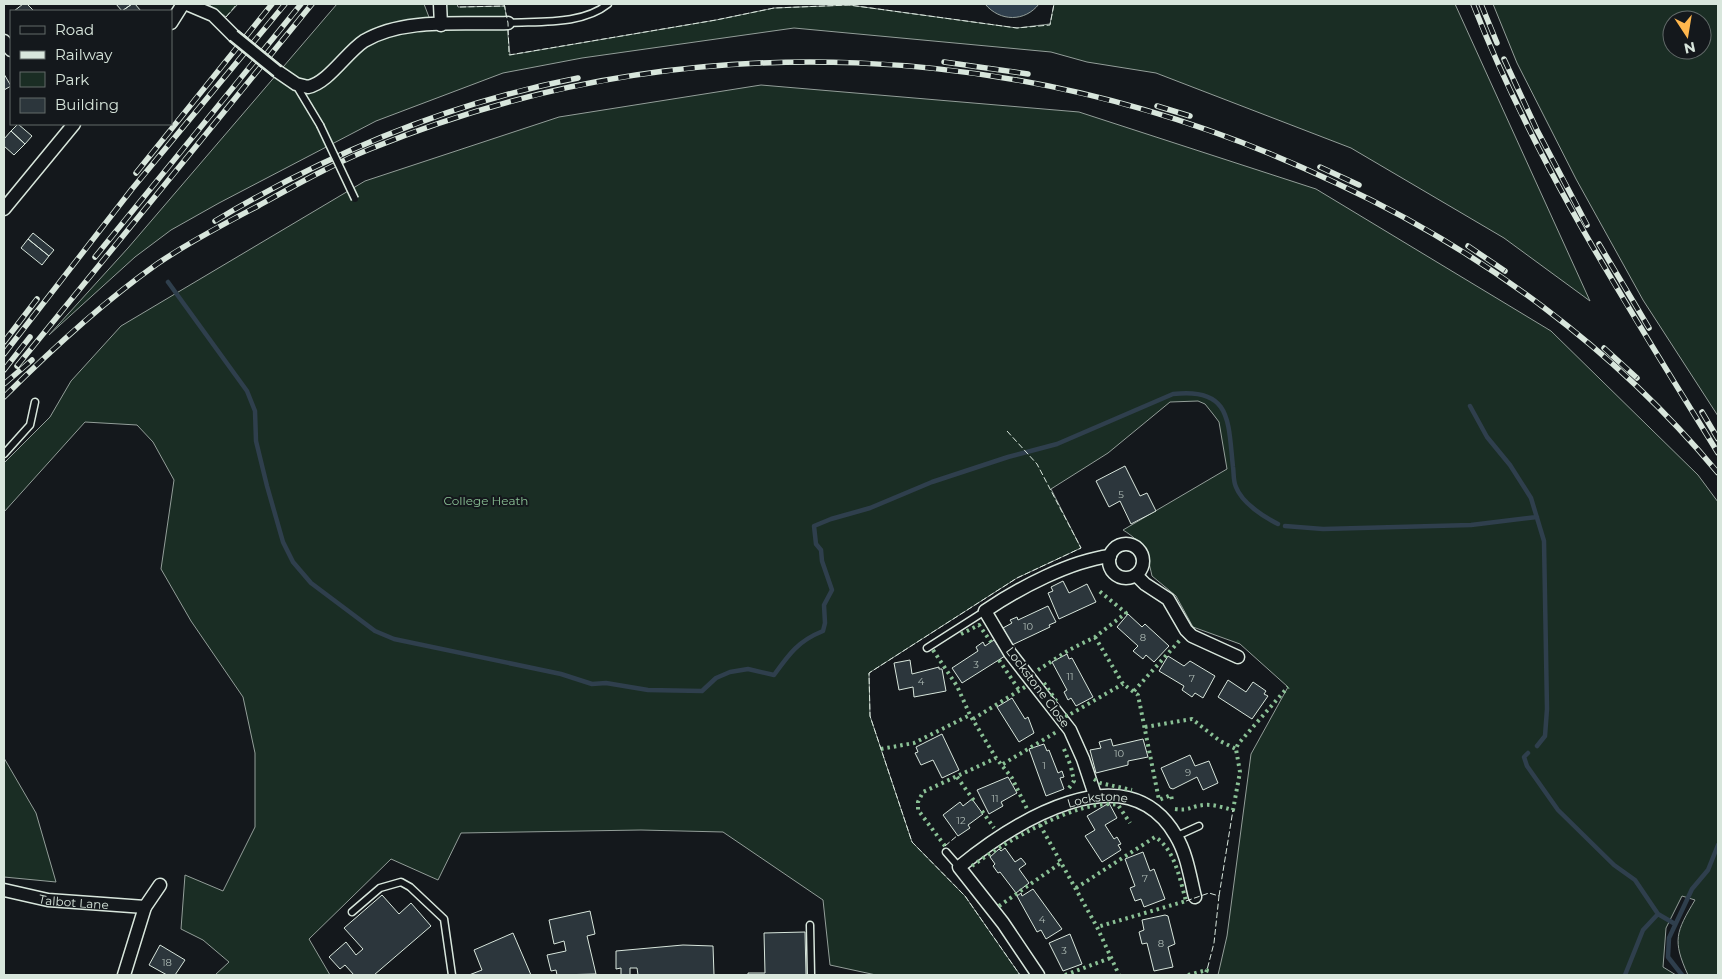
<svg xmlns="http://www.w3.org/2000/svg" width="1722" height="979" font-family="Montserrat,sans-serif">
	<rect width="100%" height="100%" fill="#14181c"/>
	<path fill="#1a2d24" stroke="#939e99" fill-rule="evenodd" d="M208,4h30l-12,13z
		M337,4h87l8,21h9l-1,-21h17l1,3 47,-1 5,49 206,-35 58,-12 75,-3 168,23 33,-4 4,-20h401l135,297 -86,-63 -153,-90 -195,-75 -69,-11 -36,-10 -257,-24 -212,30 -79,15 -127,48 -157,82 -48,27 -36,27 -86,78 79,-87z
		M1493,4h225v412l-75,-116 -67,-121 -59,-116zM1672,20h30v30h-30z
		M761,85l318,27 237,77 235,142 147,144 20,27v473h-30c-16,-35 -12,-43 7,-75l-13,-4 -16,32 -3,39 13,8h-458l9,-39 24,-182 37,-67 -48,-43 -47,-17 -17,-31 -24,-20c-5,-23 -8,-33 -29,-46l104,-61 -8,-47 -6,-8 -8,-10 -7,-3 -28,1 -62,51 -57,36 30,59 -64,30 -148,95 1,43 42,126 53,54 55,79h-144l-46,-10 -7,-65 -100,-68 -82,-2 -180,3 -23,47 -47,-21 -82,80 21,36h-115l14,-13 -26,-22 -22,-11 4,-54 38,16 32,-64v-74l-12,-56 -52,-76 -30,-52 13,-89 -21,-38 -16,-17 -52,-3 -81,90v-49l46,-46 21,-36 50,-55 244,-145 194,-64z
		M4,758l32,55 20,69 -52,-5z"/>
	<path fill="#2f3f4d" stroke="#939e99" d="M985,4h54c-14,18 -39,18 -54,0z"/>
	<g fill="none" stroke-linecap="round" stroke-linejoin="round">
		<path stroke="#2f3f4d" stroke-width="4.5" d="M168,282l79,109 8,20 1,30 11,45 16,56 10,20 18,21 64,48 19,8 167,35 31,10 14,-1 42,7 54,1 14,-13 14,-6 18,-3 26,6c15,-21 24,-34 49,-44l2,-8 -1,-18 8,-15 -10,-29 -1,-11 -5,-6 -2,-18 17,-7 39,-11 62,-26 76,-25 49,-13 116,-50c59,-7 55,28 60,73 1,6 0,14 3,20 6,16 28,30 42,37
			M1470,406l17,31 23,28 21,33 13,43 3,168 -2,27 -8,10
			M1285,526l38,3 148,-4 66,-8
			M1528,753l-4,4 3,9 31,44 56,55 21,15 23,34 17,10
			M1625,975l18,-45 15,-16
			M1682,975l-14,-18 1,-19 23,-49 16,-19 10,-25"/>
	</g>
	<path fill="#2c363c" stroke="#d8e6dc" d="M23,4h4l7,7h-20z
		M116,4h16l-10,7z
		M132,4h3l6,7h-19z
		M4,74l7,12 -7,4z
		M18,124l14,12 -7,8 -14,-13z
		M11,131l14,13 -11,11 -10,-9v-7z
		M33,233l21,17 -5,6 -21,-17z
		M28,239l21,17 -7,9 -21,-17z
		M1125,466l15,30 7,-3 9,18 -25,13 -11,-23 -11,6 -13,-26z
		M1063,581l6,12 18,-9 9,18 -37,17 -11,-26 5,-2 -2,-4z
		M1048,606l8,16 -7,3 1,2 -38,18 -9,-17 9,-5 -2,-3 7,-3 1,3z
		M1128,614l14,13 3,-3 24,22 -15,16 -8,-7 -3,4 -10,-8 5,-5 -21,-19z
		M994,640l11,16 -43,27 -10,-15 26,-17 -2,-4 7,-5 2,4z
		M1067,654l2,5 3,-1 21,39 -17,9 -5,-8 -3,2 -4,-8 3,-2 -15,-28z
		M1168,656l16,10 6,-5 25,15 -12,22 -8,-5 -3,4 -10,-7 2,-4 -25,-15z
		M910,660l2,14 27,-7v2h3l4,22 -32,6 -1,-10 -14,3 -5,-27z
		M1228,680l18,12 7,-10 13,9 -2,3 4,2 -16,23 -34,-22z
		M1012,698l13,21 3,-2 6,16 -15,9 -22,-35z
		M942,734l17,36 -17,8 -9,-18 -12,5 -6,-12 3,-1 -2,-5z
		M1111,739l2,7 30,-7 5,18 -20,4v4l-32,8 -6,-23 11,-2 -2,-6z
		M1044,744l3,7 2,-1 9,23 4,-2 2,6 -4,1 4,11 -18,7 -17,-47z
		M1190,755l5,11 14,-5 9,22 -15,7 -6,-13 -24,12 -3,-1 -9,-20z
		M1008,777l9,16 -16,9 2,4 -14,8 -12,-24z
		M972,799l11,15 -15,11 2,3 -12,8 -15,-21 17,-13 3,4z
		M1109,803l8,15 -12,7 9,14 3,-2 4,7 -3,1 3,5 -19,12 -17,-26 10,-6 -8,-14z
		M1005,848l10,14 6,-4 5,6 -7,5 10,14 -13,10 -16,-21 -2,1 -5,-7 2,-2 -5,-7 9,-8 2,2z
		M1143,852l7,19 4,-2 11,30 -21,8 -3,-8 -6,2 -5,-13 5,-2 -10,-27z
		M1033,889l29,40 -16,10 -5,-9 -4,2 -20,-36 4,-3 1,3z
		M382,895l17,19 12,-11 20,23 -57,49h-20l-9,-10 -5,4 -11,-12 17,-15 10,13 7,-6 -19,-21z
		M590,911l5,23 -8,2 9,38 -39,1 -1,-5 -5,1 -4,-16 19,-4 -2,-10 -10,3 -5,-24z
		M1165,915l3,1 7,28 -7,3 5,20 -19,4 -7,-28 -5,1 -3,-12 5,-2 -2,-10z
		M805,932l1,43h-58v-2h17l-1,-40z
		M513,933l18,42h-62l13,-5 -8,-20z
		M1070,934l12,30 -19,7 -14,-28z
		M160,945l25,15 -10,15h-8l-18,-10z
		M683,945l30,1 1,29h-76l-1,-7h-7v7h-9v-7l-5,1v-18z"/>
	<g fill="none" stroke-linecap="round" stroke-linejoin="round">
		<defs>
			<path id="lane" d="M508,23c32,-2 74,2 100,-19
				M296,85l24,40
				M4,454l26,-29 5,-23
				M927,648l58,-37
				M1177,836l22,-10
				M946,852l13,15
				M352,912l28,-24 21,-6 9,5 34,32 8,56
				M810,925l1,50"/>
			<g id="street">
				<path d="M187,4l26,11 21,21"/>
				<path d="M440,4l1,21"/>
				<path d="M171,23l12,-19"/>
				<path d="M4,41l7,9"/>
				<path d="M277,71l19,13 12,3c20,-4 38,-34 56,-46 41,-24 99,-16 144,-18"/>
				<path d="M4,209l70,-85"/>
				<circle cx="1126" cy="561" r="17"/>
				<path d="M1136,575l9,9 23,15 18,31 6,6 46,21"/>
				<path d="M1095,795l-12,-36 -13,-29 -60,-77 -25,-42c34,-23 85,-50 125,-55"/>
				<path id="s1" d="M4,890l44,10 97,7"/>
				<path d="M124,975l21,-68 15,-22"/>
				<path id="s2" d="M1038,975l-35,-52 -44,-56c53,-43 167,-118 217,-31 11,18 14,41 19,61"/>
			</g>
		</defs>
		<use href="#lane" stroke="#d8e6dc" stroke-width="9"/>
		<use href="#street" stroke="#d8e6dc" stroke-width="15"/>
		<use href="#lane" stroke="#14181c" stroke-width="6"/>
		<use href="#street" stroke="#14181c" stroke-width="12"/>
		<defs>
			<path id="rail" d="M1473,4c64,163 154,301 245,449
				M1481,4l16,39
				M1504,59l33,71 50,95
				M944,62l84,12
				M1157,106l33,10
				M1320,167l39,18
				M136,173l136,-169
				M215,221c112,-67 234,-118 363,-143
				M1599,244l50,84
				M1468,246l37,25
				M95,257l206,-253
				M4,342l33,-43
				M1604,348l33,30
				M4,354l128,-165 153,-185
				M17,366l295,-362
				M4,370l26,-33
				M4,384l28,-24
				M4,397c47,-47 98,-94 153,-133 32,-22 67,-40 101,-58 36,-20 73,-41 112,-57 315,-129 660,-112 966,34 146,68 279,166 382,290
				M1702,412l16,27"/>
		</defs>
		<use href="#rail" stroke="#d8e6dc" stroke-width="5.5"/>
		<use href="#rail" stroke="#14181c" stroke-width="4" stroke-dasharray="11" stroke-linecap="butt"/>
		<defs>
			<path id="lane-bridge" d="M320,125l35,74"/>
			<path id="street-bridge" d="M234,36l43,35"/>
		</defs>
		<use href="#lane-bridge" stroke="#d8e6dc" stroke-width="9" stroke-linecap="butt"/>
		<use href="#street-bridge" stroke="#d8e6dc" stroke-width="15" stroke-linecap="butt"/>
		<use href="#lane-bridge" stroke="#14181c" stroke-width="6"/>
		<use href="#street-bridge" stroke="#14181c" stroke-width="12"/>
		<path stroke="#8ac095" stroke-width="4" stroke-dasharray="2.5 4" stroke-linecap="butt" d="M961,634l18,-9 12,17
			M1095,637l28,47 15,11 21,105 12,-5 1,5
			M933,650l24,36 13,29 26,43 16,20 16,33
			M999,660l20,30
			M1038,670l31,-20 26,-13 31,-24 -28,-23
			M1044,683l13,19
			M1134,691l47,-52
			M1065,715l2,1 56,-32
			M973,719l52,-32
			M1145,727l47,-8 28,22 16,8
			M881,749l33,-6 56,-28
			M1064,749l6,15
			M1003,764l55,-33
			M957,777l18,25
			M1094,779l6,4 32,7
			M1069,788l5,-7 -3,-14
			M1175,809c16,2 16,-3 29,-4 10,-1 20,3 29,5l7,-38 -4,-23 2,-5 50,-57
			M982,811l12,17
			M1040,825l57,102 22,48
			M945,846l-27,-36v-8l5,-10 73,-34
			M972,866c30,-22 108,-69 146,-61l12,18
			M1076,888l79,-51c20,12 25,43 31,64l-89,26
			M999,906l63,-44
			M1065,975l48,-18
			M1188,975l19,-5 -2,5"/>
		<path stroke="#d8e6dc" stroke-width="1" stroke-dasharray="6 2.5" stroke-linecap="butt" d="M504,4l4,19 1,32 207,-35 58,-12 75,-3 168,23 33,-3 4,-21
			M460,7l45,-1
			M226,17l11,-13
			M1007,431l30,33 44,84 -64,30 -148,95 1,43 42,126 53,54 55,79
			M945,846l13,-11
			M1219,896l14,-86
			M1186,901l23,-8 10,3 -5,47 -7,27"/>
		<path stroke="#d8e6dc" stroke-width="2.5" d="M238,31l43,35
			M230,41l43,35"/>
	</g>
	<g text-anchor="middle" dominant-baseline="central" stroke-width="4" stroke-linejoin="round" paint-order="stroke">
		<g font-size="10" fill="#adbab4">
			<text x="1121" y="494">5</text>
			<text x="1028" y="626">10</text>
			<text x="1143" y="637">8</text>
			<text x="976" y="664">3</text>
			<text x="1070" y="676">11</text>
			<text x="1192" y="678">7</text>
			<text x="921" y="681">4</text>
			<text x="1119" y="753">10</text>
			<text x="1044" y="765">1</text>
			<text x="1188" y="772">9</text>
			<text x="995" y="798">11</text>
			<text x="961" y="820">12</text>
			<text x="1145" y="878">7</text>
			<text x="1042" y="919">4</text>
			<text x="1161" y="943">8</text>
			<text x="1064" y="950">3</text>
			<text x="167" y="962">18</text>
		</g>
		<g font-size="12" fill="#8ac095" stroke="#14181c">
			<text x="486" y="500">College Heath</text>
		</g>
		<g font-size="12" fill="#d8e6dc" stroke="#14181c">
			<text transform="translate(1038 687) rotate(53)">Lockstone Close</text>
			<text stroke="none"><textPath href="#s2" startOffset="291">Lockstone</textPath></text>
			<text stroke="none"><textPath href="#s1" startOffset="71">Talbot Lane</textPath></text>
		</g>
	</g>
	<rect width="1722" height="979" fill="none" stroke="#d8e6dc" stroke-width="10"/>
	<rect x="10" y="10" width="162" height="115" fill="#14181c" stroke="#626a69"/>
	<rect x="20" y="26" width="25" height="8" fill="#14181c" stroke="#626a69"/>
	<text x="55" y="35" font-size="15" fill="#d8e6dc">Road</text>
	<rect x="20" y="51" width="25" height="8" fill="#d8e6dc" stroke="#626a69"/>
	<text x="55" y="60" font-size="15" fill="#d8e6dc">Railway</text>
	<rect x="20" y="72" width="25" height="15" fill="#1a2d24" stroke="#626a69"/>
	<text x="55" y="85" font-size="15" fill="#d8e6dc">Park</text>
	<rect x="20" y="98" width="25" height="15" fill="#2c363c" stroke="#626a69"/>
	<text x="55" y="110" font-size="15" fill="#d8e6dc">Building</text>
	<g transform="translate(1687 35) rotate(168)"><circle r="24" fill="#14181c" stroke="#626a69"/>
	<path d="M0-4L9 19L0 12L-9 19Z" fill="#ffb74d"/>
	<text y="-8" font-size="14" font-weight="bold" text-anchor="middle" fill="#d8e6dc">N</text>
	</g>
</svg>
